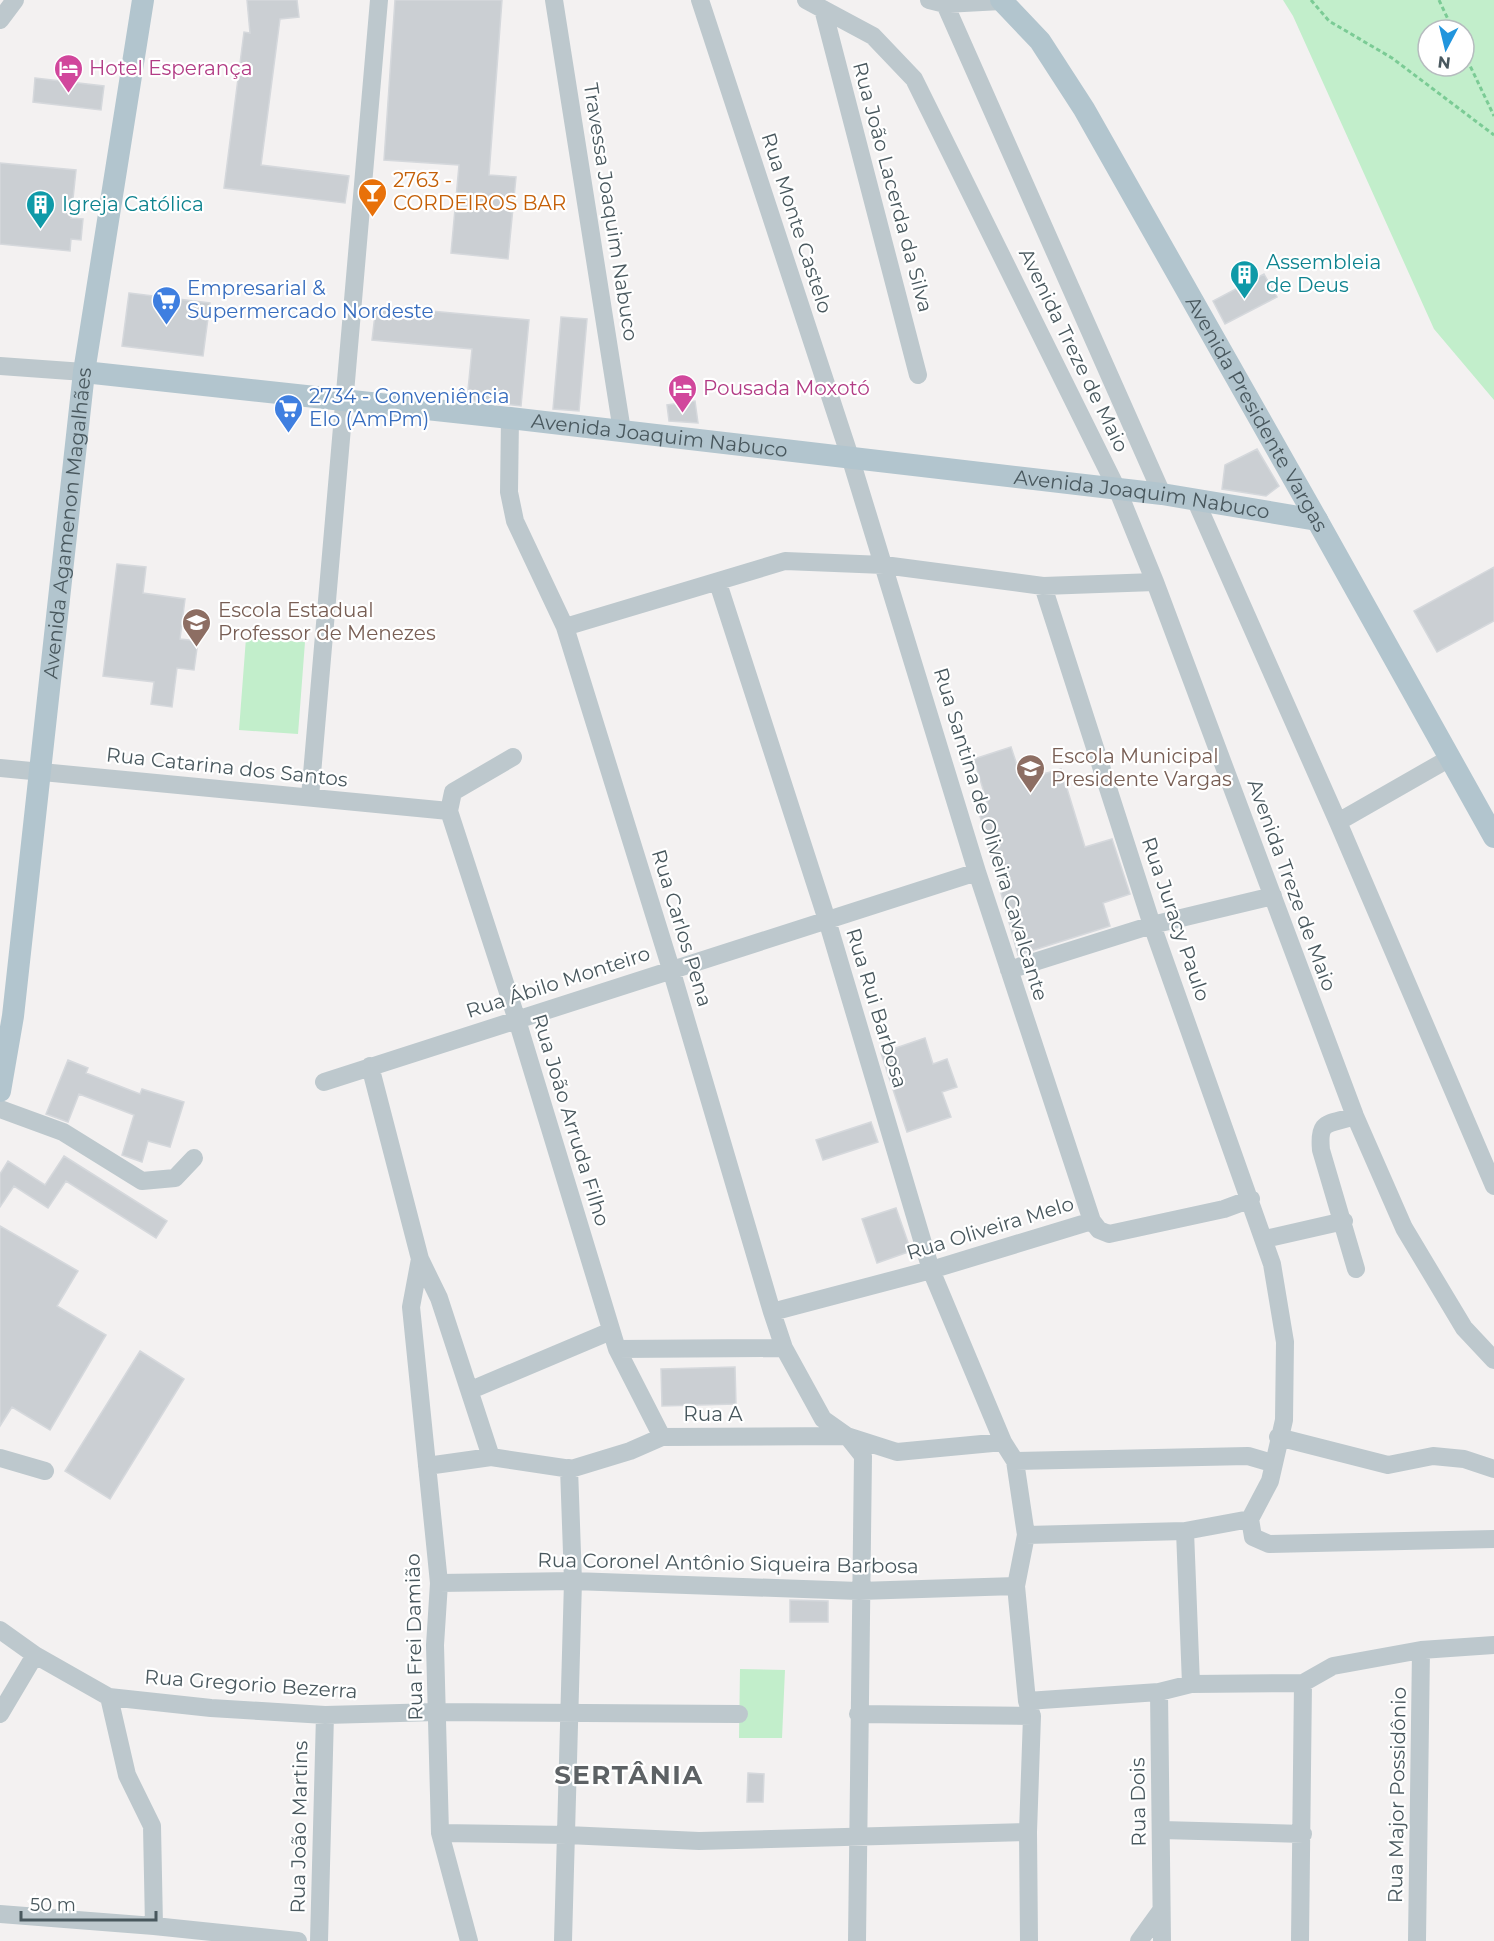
<svg xmlns="http://www.w3.org/2000/svg" width="1494" height="1941" font-family="Montserrat,sans-serif">
	<rect width="100%" height="100%" fill="#f3f1f1"/>
	<path fill="#c2eecb" fill-rule="evenodd" d="M1283,0h211v400l-60,-71 -141,-313zM1428,30h36v36h-36z
		M246,638l59,4 -7,92 -59,-4z
		M740,1669l45,1 -3,68h-43z"/>
	<path fill="#cbcfd3" stroke="#d5d8dc" stroke-width="1.5" d="M247,0h50l2,17 -19,2 -19,146 88,11 -4,27 -121,-15 20,-156 6,1z
		M395,0h107l-13,175 27,2 -8,82 -57,-6 8,-88 -75,-5z
		M35,78l69,8 -3,24 -68,-8z
		M0,163l76,7 -5,48 12,1 -2,21 -10,-1 -1,12 -70,-7z
		M1264,274l13,23 -52,27 -12,-23z
		M129,293l81,10 -7,53 -81,-10z
		M376,306l153,14 -8,86 -54,-6 5,-51 -100,-9z
		M561,317l26,2 -8,92 -26,-2z
		M695,401l3,22 -29,-2 -2,-16z
		M1257,449l22,37 -13,10 -44,-7 3,-24z
		M117,564l29,3 -3,26 42,6 -5,40 18,2 -4,29 -17,-2 -5,39 -21,-3 3,-22 -51,-6z
		M1494,567v54l-57,31 -23,-41z
		M1011,747l11,33 39,-11 24,78 27,-8 18,55 -27,9 7,23 -92,29 -40,-146 10,-3 -14,-47z
		M925,1038l8,26 14,-5 10,28 -15,5 9,25 -44,15 -26,-79z
		M68,1060l20,8 -2,5 54,21 2,-5 42,13 -14,45 -22,-6 -6,21 -20,-7 12,-40 -55,-21 -11,28 -22,-8z
		M871,1122l7,20 -55,18 -7,-20z
		M64,1156l103,65 -11,17 -90,-57 -18,27 -34,-22 -14,21v-33l8,-13 37,24z
		M896,1208l15,43 -34,12 -15,-44z
		M0,1226l78,45 -21,35 49,29 -56,95 -38,-23 -12,19z
		M140,1351l44,28 -74,120 -45,-28z
		M735,1367l1,37 -74,2 -1,-37z
		M790,1600l38,1v21h-38z
		M748,1773l16,1 -1,28h-16z"/>
	<g fill="none" stroke-linecap="round" stroke-linejoin="round">
		<path stroke="#7bcb95" stroke-width="3" stroke-dasharray="4.5 3" stroke-linecap="butt" d="M1311,0l18,21 63,37 102,77
			M1439,0l14,30
			M1464,53l30,63"/>
		<path stroke="#bdc8cd" stroke-width="18" d="M554,0l68,431
			M700,0l151,460 126,412 115,349 7,9 10,4 115,-25 27,-10
			M806,0l67,36 41,43 204,412 37,91 200,534 49,112 60,100 30,32
			M929,0l16,4 56,-3
			M945,4l217,490
			M823,9l95,366
			M0,20l15,-20
			M0,366l84,6
			M510,418l-1,74 6,29 50,106 106,342 101,343 12,36 39,71 24,17 16,20 -6,485
			M1195,499l143,323 156,364
			M718,583l109,337 104,350 72,172 12,19 11,74 -10,51 11,115 5,15 -4,116 1,109
			M1043,586l109,339 120,339 13,78 -1,78 -14,61 -20,38 3,18 16,7 225,-5
			M565,627l220,-66 99,4 159,21 112,-4
			M0,768l449,43
			M310,797l69,-797
			M449,811l68,209 100,329 45,88
			M449,811l4,-19 60,-35
			M1338,822l112,-64
			M1009,970l143,-45 121,-29
			M370,1066l50,193 -9,48 28,276 -4,62 5,188 29,108
			M324,1082l653,-210
			M0,1109l63,23 79,49 33,-3 19,-20
			M1355,1116c-27,9 -37,3 -34,34l35,119
			M1265,1239l79,-18
			M420,1259l19,39 52,159
			M772,1312l159,-42 161,-49
			M617,1349l167,-1
			M471,1390l140,-59
			M1278,1437l110,28 45,-9 31,3 30,10
			M0,1458l45,13
			M1015,1461l233,-5 24,7
			M427,1466l64,-9 80,12 59,-18 32,-14 185,-1 50,16 106,-10
			M1185,1531l6,153
			M1026,1535l159,-4 65,-12
			M439,1583l134,-2 286,10 157,-5
			M0,1630l35,25 74,42 102,11 114,7 112,-3 302,2
			M1159,1692l3,249
			M109,1697l18,78 25,51 2,100
			M1027,1701l132,-9 32,-8 112,-1 30,-17 88,-16 73,-5
			M0,1714l35,-59
			M858,1714l174,2
			M1162,1830l141,4
			M440,1833l127,2 132,6 329,-9
			M0,1914l154,12 144,15
			M319,1941l6,-226
			M563,1941l10,-360 -4,-113
			M1139,1941l21,-29
			M1300,1941l3,-258
			M1417,1941l4,-291"/>
		<g stroke="#b2c5ce" stroke-width="22">
			<path id="s1" d="M1001,0l39,41 44,68 233,411 177,317"/>
			<path id="s2" d="M84,372l426,46 652,76 155,26"/>
			<path id="s3" d="M0,1091l13,-75 71,-644 59,-372"/>
		</g>
	</g>
	<defs>
		<symbol id="hotel-pin" viewBox="-11 -11 22 30"><path d="M0 17L-7.5 6A9.5 9.5 0 1 1 7.5 6Z" fill="#d1479c" stroke="#fff"/><path d="M-6-4.5h1.5V1H6V5H4.5V3h-9V5H-6ZM-4 0a1.8 1.8 0 1 1 3.6 0ZM.5 0V-2.5h3Q6-2.5 6 0Z" fill="#fff"/></symbol>
		<symbol id="bar-pin" viewBox="-11 -11 22 30"><path d="M0 17L-7.5 6A9.5 9.5 0 1 1 7.5 6Z" fill="#e8710a" stroke="#fff"/><path d="M-6-5H6L.8 .8V4.5H3.5V6h-7V4.5H-.8V.8Z" fill="#fff"/></symbol>
		<symbol id="building-pin" viewBox="-11 -11 22 30"><path d="M0 17L-7.5 6A9.5 9.5 0 1 1 7.5 6Z" fill="#0f9aa8" stroke="#fff"/><path d="M-4-6H4V6H1V3H-1V6H-4ZM-2.5-4.3h1.7v1.8h-1.7ZM.8-4.3h1.7v1.8H.8ZM-2.5-1h1.7V.8h-1.7ZM.8-1h1.7V.8H.8Z" fill="#fff"/></symbol>
		<symbol id="supermarket-pin" viewBox="-11 -11 22 30"><path d="M0 17L-7.5 6A9.5 9.5 0 1 1 7.5 6Z" fill="#3f7fe0" stroke="#fff"/><path d="M-6-5.5h2.5l.6 2H6L4.5 2H-2.5L-4.4-4H-6ZM-1.5 3.2a1.3 1.3 0 1 0 .1 0ZM3 3.2a1.3 1.3 0 1 0 .1 0Z" fill="#fff"/></symbol>
		<symbol id="school-pin" viewBox="-11 -11 22 30"><path d="M0 17L-7.5 6A9.5 9.5 0 1 1 7.5 6Z" fill="#8d6e63" stroke="#fff"/><path d="M0-5L7-2L0 1L-7-2ZM-4 1L0 2.5L4 1V4Q0 6-4 4Z" fill="#fff"/></symbol>
	</defs>
	<g fill-rule="evenodd">
		<use href="#hotel-pin" x="52" y="52" width="33" height="45"/>
		<use href="#bar-pin" x="356" y="176" width="33" height="45"/>
		<use href="#building-pin" x="24" y="188" width="33" height="45"/>
		<use href="#building-pin" x="1228" y="258" width="33" height="45"/>
		<use href="#supermarket-pin" x="150" y="284" width="33" height="45"/>
		<use href="#hotel-pin" x="666" y="372" width="33" height="45"/>
		<use href="#supermarket-pin" x="272" y="392" width="33" height="45"/>
		<use href="#school-pin" x="180" y="606" width="33" height="45"/>
		<use href="#school-pin" x="1014" y="752" width="33" height="45"/>
	</g>
	<g text-anchor="middle" dominant-baseline="central" stroke-width="4.5" stroke-linejoin="round" paint-order="stroke">
		<g font-size="20" fill="#b23c85" stroke="#fff" text-anchor="start">
			<text x="89" y="68">Hotel Esperança</text>
			<text x="703" y="388">Pousada Moxotó</text>
		</g>
		<g font-size="20" fill="#c56008" stroke="#fff" text-anchor="start">
			<text x="393" y="180">2763 -<tspan x="393" dy="23">CORDEIROS BAR</tspan></text>
		</g>
		<g font-size="20" fill="#49585e" stroke="#fff">
			<text transform="translate(893 187) rotate(75)">Rua João Lacerda da Silva</text>
			<text transform="translate(611 212) rotate(81)">Travessa Joaquim Nabuco</text>
			<text transform="translate(797 223) rotate(72)">Rua Monte Castelo</text>
			<text transform="translate(1074 350) rotate(64)">Avenida Treze de Maio</text>
			<text stroke="none"><textPath href="#s1" startOffset="488">Avenida Presidente Vargas</textPath></text>
			<text stroke="none"><textPath href="#s2" startOffset="579">Avenida Joaquim Nabuco</textPath></text>
			<text stroke="none"><textPath href="#s2" startOffset="1065">Avenida Joaquim Nabuco</textPath></text>
			<text stroke="none"><textPath href="#s3" startOffset="572">Avenida Agamenon Magalhães</textPath></text>
			<text transform="translate(227 767) rotate(6)">Rua Catarina dos Santos</text>
			<text transform="translate(991 834) rotate(73)">Rua Santina de Oliveira Cavalcante</text>
			<text transform="translate(1292 885) rotate(70)">Avenida Treze de Maio</text>
			<text transform="translate(1176 919) rotate(71)">Rua Juracy Paulo</text>
			<text transform="translate(682 928) rotate(73)">Rua Carlos Pena</text>
			<text transform="translate(558 982) rotate(-18)">Rua Ábilo Monteiro</text>
			<text transform="translate(877 1008) rotate(73)">Rua Rui Barbosa</text>
			<text transform="translate(571 1120) rotate(73)">Rua João Arruda Filho</text>
			<text transform="translate(990 1228) rotate(-17)">Rua Oliveira Melo</text>
			<text x="713" y="1414">Rua A</text>
			<text transform="translate(728 1563) rotate(1)">Rua Coronel Antônio Siqueira Barbosa</text>
			<text transform="translate(414 1637) rotate(-91)">Rua Frei Damião</text>
			<text transform="translate(251 1684) rotate(4)">Rua Gregorio Bezerra</text>
			<text transform="translate(1397 1795) rotate(-89)">Rua Major Possidônio</text>
			<text transform="translate(1138 1802) rotate(-91)">Rua Dois</text>
			<text transform="translate(299 1827) rotate(-89)">Rua João Martins</text>
		</g>
		<g font-size="20" fill="#0d838f" stroke="#fff" text-anchor="start">
			<text x="62" y="204">Igreja Católica</text>
			<text x="1266" y="262">Assembleia<tspan x="1266" dy="23">de Deus</tspan></text>
		</g>
		<g font-size="20" fill="#366cbe" stroke="#fff" text-anchor="start">
			<text x="187" y="288">Empresarial &amp;<tspan x="187" dy="23">Supermercado Nordeste</tspan></text>
			<text x="309" y="396">2734 - Conveniência<tspan x="309" dy="23">Elo (AmPm)</tspan></text>
		</g>
		<g font-size="20" fill="#785e54" stroke="#fff" text-anchor="start">
			<text x="218" y="610">Escola Estadual<tspan x="218" dy="23">Professor de Menezes</tspan></text>
			<text x="1051" y="756">Escola Municipal<tspan x="1051" dy="23">Presidente Vargas</tspan></text>
		</g>
		<g font-size="26" font-weight="bold" letter-spacing="1.5" fill="#5d6265" stroke="#fff">
			<text x="629" y="1775">SERTÂNIA</text>
		</g>
	</g>
	<g transform="translate(1446 48) rotate(187)"><circle r="28" fill="#ffffff" stroke="#b6bcbf" stroke-width="1.5"/>
	<path d="M0-4.5L10 22L0 15L-10 22Z" fill="#2195dd"/>
	<text y="-9" font-size="16" font-weight="bold" text-anchor="middle" fill="#49585e">N</text>
	</g>
	<path d="M21 1911v9h135v-9" fill="none" stroke="#49585e" stroke-width="3"/>
	<text x="30" y="1911" font-size="18" fill="#49585e" stroke="#ffffff" stroke-width="4.5" paint-order="stroke">50 m</text>
</svg>
